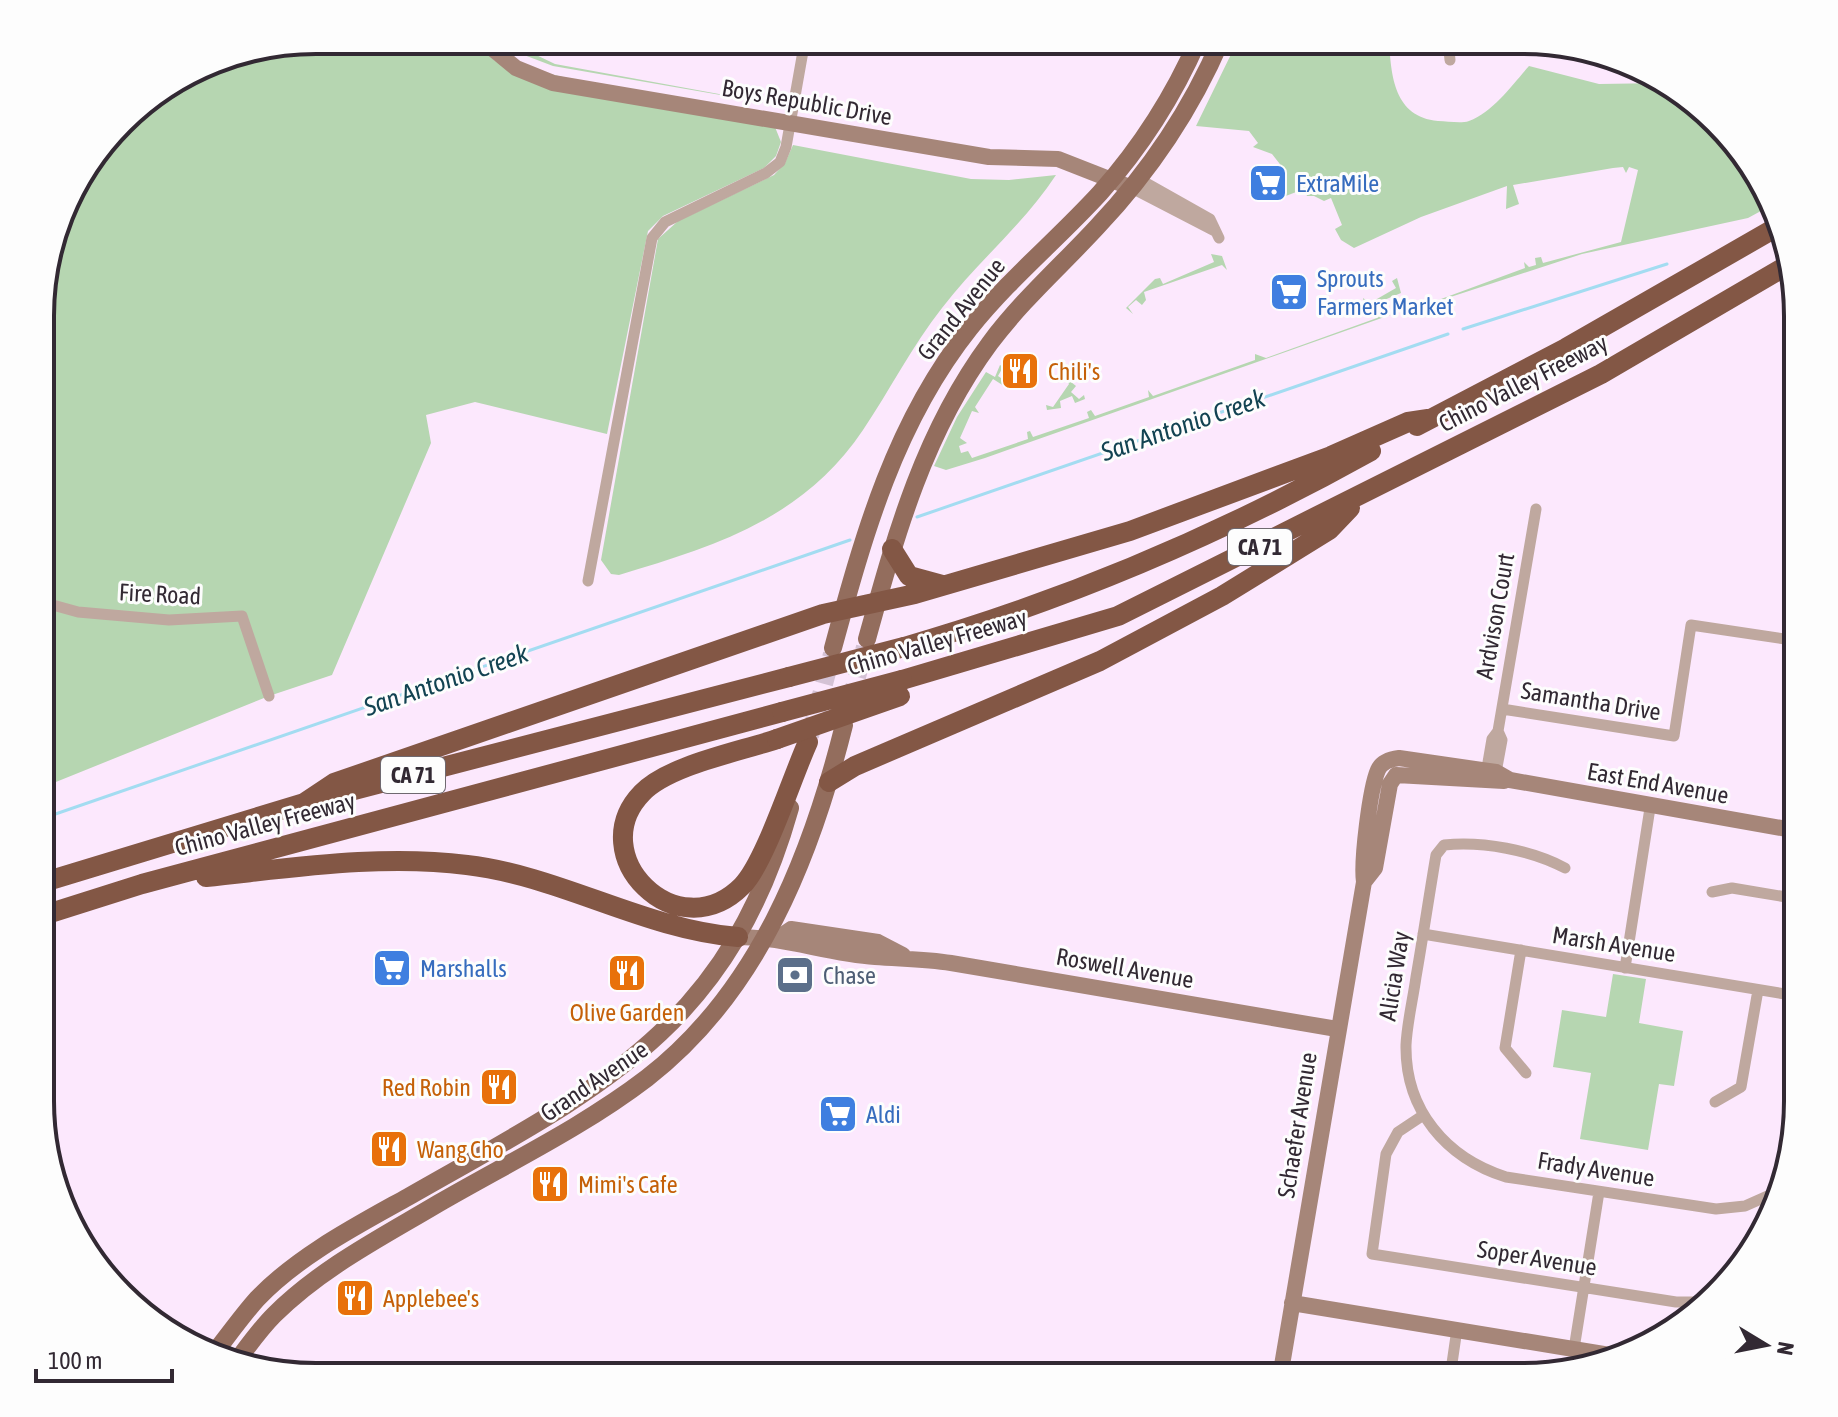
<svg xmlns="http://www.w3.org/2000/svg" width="1838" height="1417" font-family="'Asap Condensed',sans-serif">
	<rect width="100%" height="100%" fill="#fce8fd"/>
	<path fill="#b6d6b1" d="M316,40h158l21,21 280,66 6,15 -5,14 -12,12 -101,48 -15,15 -41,203 -132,-32 -49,13 5,28 -99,232 -63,21 -228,92 1,-509 35,-101 57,-70 93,-53z
		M505,40l50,24 218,40 -220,-38 -29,-11z
		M1238,40h151c2,36 5,77 49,81 10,0 22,3 31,0 25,-10 43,-36 60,-55l70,18 64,-1 41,26 66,85 2,11 -24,13 -166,36 -168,55 111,-41 -1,-6 5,5 7,-2 -1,-7 6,-1 2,6 78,-21 17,-72 -9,-3 -3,6 -3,-6 -10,1 -100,17 6,19 -13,5 1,-23 -86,31 -67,31 -13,-8 -6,-11 7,-4 -11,-27 -7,3 -10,-5h-7l-3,-7 -26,10 5,-31 -11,-14 -19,-7 5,-4 -9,-12 -53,-5z
		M793,145l178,34 38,1 47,-5c-32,49 -78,86 -114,133 -30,38 -52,82 -79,122 -60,89 -147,116 -244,145l-8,-1 -10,-14 57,-321 20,-18 96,-46 11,-12z
		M1211,254l11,2 5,14 -5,-5 -78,27 2,8 -4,5 -6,-5 -8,7 5,7 -7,-6 29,-29 5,-1 3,6 51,-22z
		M1397,278l4,15 -36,15 -2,-10 7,5 26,-15 -4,-7z
		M1410,308l-425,150 -39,12 -12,-4 23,-49 29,-45 9,5 5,-12 3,2 -5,9 9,6 -3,4 -11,-7 -18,28 4,6 -7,-2 -12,27 7,5 -8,3 2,7 7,-2 4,7 56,-19 -1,-7 3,-1 3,6 56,-19 -2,-6 4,-2 4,6 54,-19 -1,-7 5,6 102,-36v-6l11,4 111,-40 7,-9 4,7z
		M1066,378l10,8 -5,6 8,7 5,-4 1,4 -10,4 -3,-7 -12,5 1,7 -14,2 -1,-5 7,2 16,-23z
		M1613,974l33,5 -7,44 44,8 -9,55 -15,-2 -11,66 -68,-11 11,-66 -38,-6 9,-57 44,7z"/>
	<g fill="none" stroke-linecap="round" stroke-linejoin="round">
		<path stroke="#a3dcf1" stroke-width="3" d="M1463,329l204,-65
			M917,517l531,-183
			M41,819l809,-279"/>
		<path stroke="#d4c2d5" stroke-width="18" stroke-dasharray="18 9" stroke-linecap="butt" d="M850,703l15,-56
			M810,736l22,-82"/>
		<path stroke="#bfa89f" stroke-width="11" d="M1448,41l2,19
			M1139,179l71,40 9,19
			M1132,188l83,43
			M588,581l64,-343 13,-16 101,-49 14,-11 6,-15 19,-107
			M42,602l36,10 91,8 73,-4 27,80
			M1502,709l172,27 17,-111 107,16
			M1486,774l6,-35 6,-8 38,-222
			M1495,778l7,-38 -4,-9
			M1565,868c-34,-18 -82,-27 -121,-23l-8,10c-7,41 -13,82 -20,122 -3,22 -9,46 -10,68 -1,65 40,113 100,132l210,32 29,-3 36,-16
			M1712,892l20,-4 66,11
			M1423,934l374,62
			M1521,950l-16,98 21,25
			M1625,968l25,-160
			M1715,1102l26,-15 17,-97
			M1422,1116l-24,16 -12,22 -14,100 304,48h20
			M1574,1349l25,-157
			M1450,1377l7,-48"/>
		<path stroke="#a68679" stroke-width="16" d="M482,40l34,28 37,15 436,74 69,2 74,29
			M1364,882l11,-14 15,-84 6,-9 108,6
			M738,937c47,0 90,17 137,20 26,2 50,2 76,6l386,66
			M778,938l13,-9 87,13 25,13
			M1292,1303l330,54
			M1280,1377l84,-495c-3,-20 6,-94 14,-112 4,-9 13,-11 21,-12l97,14 14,8 288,51"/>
		<path stroke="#936d5d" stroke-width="18" d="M867,639c29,-105 57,-207 123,-296 32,-43 71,-77 107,-116 52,-55 94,-117 124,-187
			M833,648c31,-114 62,-226 137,-320 39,-49 88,-89 130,-135 40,-45 74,-98 98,-153
			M212,1356c15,-19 29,-39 45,-57 41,-43 99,-73 151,-102 187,-107 319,-165 382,-389
			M236,1362c12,-16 24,-33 38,-47 47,-47 108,-78 165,-112 69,-40 144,-76 208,-125 111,-86 164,-221 197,-353"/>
		<path stroke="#835745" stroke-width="20" d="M1417,426l149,-78 211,-121
			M892,549l17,27 33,9
			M904,647c164,-47 318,-113 467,-196
			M902,680l216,-64 483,-242 185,-108
			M777,739c-38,13 -108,26 -135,54 -60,62 35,158 100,93 23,-23 50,-109 66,-144
			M829,782l26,-16 245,-105 122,-65 107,-66 21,-22
			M304,803l30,-20 489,-169 92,-20 215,-63 201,-75 77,-34 20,-3
			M206,877c87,-9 174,-23 261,-12 94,11 176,64 271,72
			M41,883l263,-80 485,-126
			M41,916l101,-32 640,-172"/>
		<path stroke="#835745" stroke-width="20" d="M789,677l115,-30
			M782,712l120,-32
			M777,739l123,-43"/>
	</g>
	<defs>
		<symbol id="supermarket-square" viewBox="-11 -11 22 22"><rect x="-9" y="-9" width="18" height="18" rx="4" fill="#3f7fe0" stroke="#fdfdfd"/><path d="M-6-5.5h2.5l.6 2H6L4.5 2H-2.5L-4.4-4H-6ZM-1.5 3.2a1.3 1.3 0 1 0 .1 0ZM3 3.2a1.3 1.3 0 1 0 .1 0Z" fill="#fff"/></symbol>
		<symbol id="restaurant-square" viewBox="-11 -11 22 22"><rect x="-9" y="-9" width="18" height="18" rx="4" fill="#e8710a" stroke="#fdfdfd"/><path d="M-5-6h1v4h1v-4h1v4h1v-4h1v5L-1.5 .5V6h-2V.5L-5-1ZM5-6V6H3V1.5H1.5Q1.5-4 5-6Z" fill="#fff"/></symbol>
		<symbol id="bank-square" viewBox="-11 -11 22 22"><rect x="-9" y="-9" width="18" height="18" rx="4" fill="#5c6f8a" stroke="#fdfdfd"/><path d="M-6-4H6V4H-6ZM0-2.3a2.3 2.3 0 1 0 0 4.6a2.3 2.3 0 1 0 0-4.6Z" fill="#fff"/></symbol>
	</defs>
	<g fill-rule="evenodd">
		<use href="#supermarket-square" x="1246" y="161" width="44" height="44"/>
		<use href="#supermarket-square" x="1267" y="270" width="44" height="44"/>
		<use href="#restaurant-square" x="998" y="349" width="44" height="44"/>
		<use href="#supermarket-square" x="370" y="946" width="44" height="44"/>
		<use href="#restaurant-square" x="605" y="951" width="44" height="44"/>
		<use href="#bank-square" x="773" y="953" width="44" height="44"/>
		<use href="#restaurant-square" x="477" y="1065" width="44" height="44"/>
		<use href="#supermarket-square" x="816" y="1092" width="44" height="44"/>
		<use href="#restaurant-square" x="367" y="1127" width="44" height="44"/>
		<use href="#restaurant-square" x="528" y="1162" width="44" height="44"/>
		<use href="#restaurant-square" x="333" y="1276" width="44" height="44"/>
	</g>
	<g text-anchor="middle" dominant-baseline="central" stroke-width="6" stroke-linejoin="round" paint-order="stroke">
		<g fill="#fdfdfd" stroke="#6f6970" stroke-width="2">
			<rect x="1228" y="529" width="64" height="36" rx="6"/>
			<rect x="381" y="757" width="64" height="36" rx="6"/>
		</g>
		<g font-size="22" font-weight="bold" fill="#322933">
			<text x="1260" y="547">CA 71</text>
			<text x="413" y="775">CA 71</text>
		</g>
		<g font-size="24" fill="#322933" stroke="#fdfdfd">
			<text transform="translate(807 102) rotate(10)">Boys Republic Drive</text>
			<text transform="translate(961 309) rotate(-51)">Grand Avenue</text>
			<text transform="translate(1523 383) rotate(-27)">Chino Valley Freeway</text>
			<text transform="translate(160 594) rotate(3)">Fire Road</text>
			<text transform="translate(1495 616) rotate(-80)">Ardvison Court</text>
			<text transform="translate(937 642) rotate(-16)">Chino Valley Freeway</text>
			<text transform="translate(1591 701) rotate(9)">Samantha Drive</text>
			<text transform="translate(1658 783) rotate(10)">East End Avenue</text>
			<text transform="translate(265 824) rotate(-15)">Chino Valley Freeway</text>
			<text transform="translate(1614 944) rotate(9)">Marsh Avenue</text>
			<text transform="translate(1125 968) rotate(10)">Roswell Avenue</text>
			<text transform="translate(1394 976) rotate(-81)">Alicia Way</text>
			<text transform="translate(594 1081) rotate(-34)">Grand Avenue</text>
			<text transform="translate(1297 1125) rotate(-81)">Schaefer Avenue</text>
			<text transform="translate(1596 1169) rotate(9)">Frady Avenue</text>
			<text transform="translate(1537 1258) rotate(9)">Soper Avenue</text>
		</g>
		<g font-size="24" fill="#366cbe" stroke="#fdfdfd" text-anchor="start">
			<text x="1296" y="183">ExtraMile</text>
			<text x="1317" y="278">Sprouts<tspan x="1317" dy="28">Farmers Market</tspan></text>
			<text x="420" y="968">Marshalls</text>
			<text x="866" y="1114">Aldi</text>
		</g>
		<g font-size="24" fill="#c56008" stroke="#fdfdfd" text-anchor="start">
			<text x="1048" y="371">Chili's</text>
			<text x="627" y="1012" text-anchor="middle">Olive Garden</text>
			<text x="471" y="1087" text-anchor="end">Red Robin</text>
			<text x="417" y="1149">Wang Cho</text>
			<text x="578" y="1184">Mimi's Cafe</text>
			<text x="383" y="1298">Applebee's</text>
		</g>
		<g font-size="24" fill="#4e5e75" stroke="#fdfdfd" text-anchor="start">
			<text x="823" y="975">Chase</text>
		</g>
		<g font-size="26" font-style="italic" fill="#124352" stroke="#fdfdfd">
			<text transform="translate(1183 425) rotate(-19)">San Antonio Creek</text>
			<text transform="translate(446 680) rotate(-19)">San Antonio Creek</text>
		</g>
	</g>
	<path d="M0 0H1838V1417H0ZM316 54H1522A262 262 0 0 1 1784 316V1101A262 262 0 0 1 1522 1363H316A262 262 0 0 1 54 1101V316A262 262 0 0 1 316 54Z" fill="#fdfdfd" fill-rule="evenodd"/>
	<path fill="none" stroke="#322933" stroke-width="4" d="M316 54H1522A262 262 0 0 1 1784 316V1101A262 262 0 0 1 1522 1363H316A262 262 0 0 1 54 1101V316A262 262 0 0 1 316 54Z"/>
	<g transform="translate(1766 1345) rotate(100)" stroke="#fdfdfd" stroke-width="6" paint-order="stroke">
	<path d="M0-6L14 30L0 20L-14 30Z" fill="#322933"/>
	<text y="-12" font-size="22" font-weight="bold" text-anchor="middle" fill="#322933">N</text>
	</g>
	<path d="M36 1369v12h136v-12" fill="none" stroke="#322933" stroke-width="4"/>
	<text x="48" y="1369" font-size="24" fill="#322933" stroke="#fdfdfd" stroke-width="6" paint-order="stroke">100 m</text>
</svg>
